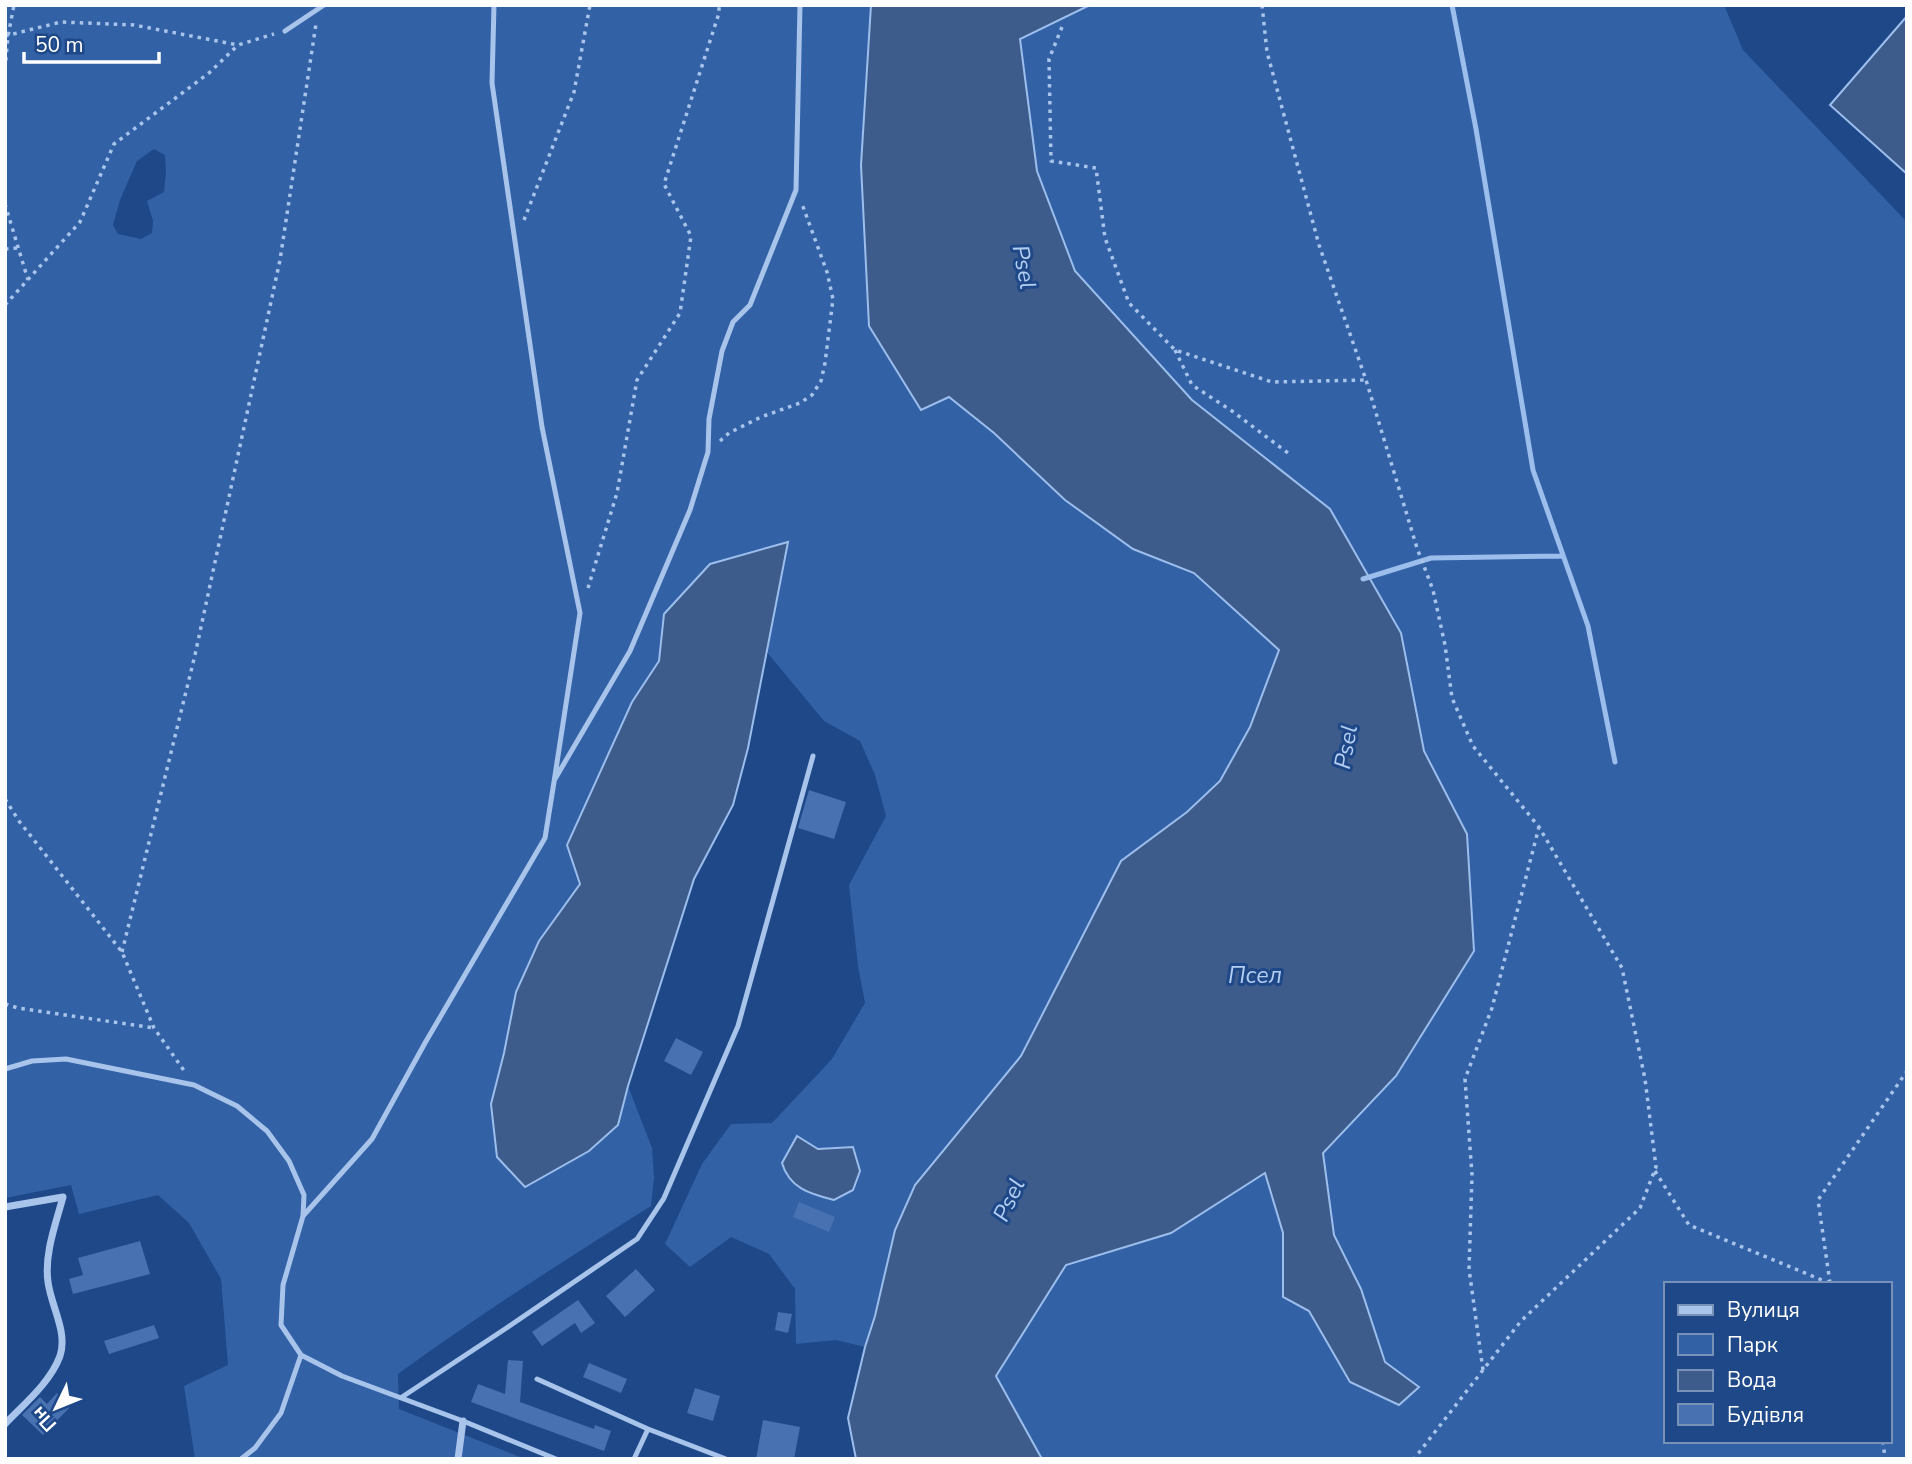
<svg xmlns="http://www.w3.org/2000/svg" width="1912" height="1464" font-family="'Nunito Sans',sans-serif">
	<rect width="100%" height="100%" fill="#1e4888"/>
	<path fill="#3261a6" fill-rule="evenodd" d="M5,5h866l-10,160 8,161 52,84 28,-13 45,36 71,67 68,49 61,24 85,77 -29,77 -30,54 -33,31 -66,49 -100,195 -106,129 -50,162 -29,-7 -40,4 -1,-55 -26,-35 -38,-17 -41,30 -25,-23 37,-80 29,-40 41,-1 60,-64 33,-56 -7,-37 -9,-81 37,-69 -11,-41 -15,-34 -36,-20 -58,-70 21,-109 -123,72 -5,47 -27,41 -65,143 13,39 -41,57 -35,112 -13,51 98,47 29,-26 10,-39 24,62 2,30 -3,28c-86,54 -171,108 -253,168l1,35 126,50h-330l-11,-73 44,-21 -7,-86 -32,-56 -31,-28 -79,19 -8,-29 -66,13zM154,149l11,6 1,16 -2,21 -17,9 6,20 -1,12 -11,6 -23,-5 -5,-9 7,-25 17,-39zM798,1137l20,12 35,-2 -67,30z
		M1090,5h634l19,45 164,172v1237h-865l-46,-83 70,-111 105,-32 94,-60 18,60v64l26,14 41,71 50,23 18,-18 -33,-25 -24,-73 -27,-54 -11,-82 73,-77 71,-242 -43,-83 -23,-118 -71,-124 -138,-109 -117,-129 -38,-100 -17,-132zM1665,1284h224v157h-224z"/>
	<path fill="#3e5c8b" stroke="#9cbeed" stroke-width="2" d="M871,5h219l-70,34 17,132 38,100 117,129 138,109 71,124 23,118 43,83 7,117 -78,125 -73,77 11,82 27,54 24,73 34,25 -20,18 -49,-23 -41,-71 -26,-14v-64l-18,-60 -94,60 -105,32 -70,111 46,83h-186l-8,-41 17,-71 10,-31 20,-86 20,-45 106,-129 100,-195 66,-49 33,-31 30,-54 29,-77 -85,-77 -61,-24 -68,-49 -71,-67 -45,-36 -28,13 -52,-84 -8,-161z
		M1907,16v158l-77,-69z
		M788,542l-40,206 -15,57 -39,74 -66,207 -10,39 -29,26 -64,36 -28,-30 -6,-53 13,-51 12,-61 23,-51 41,-57 -13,-39 65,-143 27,-41 5,-47 46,-50z
		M797,1136l21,13 35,-2 7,24 -7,19 -19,10c-24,-6 -45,-12 -52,-37z"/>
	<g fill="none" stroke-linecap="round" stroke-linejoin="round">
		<path stroke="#9cbeed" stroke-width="5" d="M1452,5l24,124 57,341 55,156 27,136
			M1363,579l68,-21 132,-2"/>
	</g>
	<path fill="#4771b1" d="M809,790l37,12 -12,37 -36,-11z
		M676,1038l27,14 -12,23 -27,-14z
		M799,1202l36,15 -6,15 -36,-15z
		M140,1241l10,33 -77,20 -4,-15 14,-4 -5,-17z
		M636,1269l19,21 -30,27 -19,-21z
		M578,1300l17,23 -14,10 -6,-10 -33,23 -10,-14z
		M778,1312l14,2 -4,19 -13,-3z
		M154,1325l5,13 -50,16 -5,-13z
		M508,1360l15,1 -3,41 74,27 1,-4 16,6 -7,20 -133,-49 7,-18 27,10z
		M589,1363l38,16 -6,14 -38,-16z
		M695,1388l25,8 -7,25 -26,-8z
		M57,1393l14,13 -28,29 -21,-20 18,-18 7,7z
		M763,1420l37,7 -6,32h-38z"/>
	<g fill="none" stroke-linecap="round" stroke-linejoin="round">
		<path stroke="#a8c4eb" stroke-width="3.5" stroke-dasharray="3.5 5" stroke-linecap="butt" d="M1262,5l5,47 52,193 47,135 51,168 16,42 12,55 7,53 21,48 66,81 83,141 23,111 11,88 -16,41 -119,113 -107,138
			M1062,27l-13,32 2,102 45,7 9,70 24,65 46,47 97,32 94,-2
			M5,36l56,-14 73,3 104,20 36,-11
			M5,69l3,-33 6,-31
			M5,204l23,76
			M524,220l50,-128 16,-87
			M5,249l13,-1
			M5,305l75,-83 34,-78 95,-71 29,-28
			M1175,350l17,35 40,26 56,42
			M720,441l9,-8 32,-16 39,-14 12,-8 9,-14 4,-18 8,-64 -6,-27 -25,-68
			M588,588l29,-95 20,-113 43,-67 11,-77 -27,-52 55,-171v-8
			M5,799l14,22 103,131 32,76 31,44
			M122,952l73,-297 85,-395 36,-236
			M5,1004l13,4 136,20
			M1655,1171l34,54 140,58
			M1830,1283l-12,-83 89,-129
			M1483,1370l-14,-101 3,-94 -7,-96 27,-71 47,-181
			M1883,1441l2,18"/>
		<path stroke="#a8c4eb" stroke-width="5" d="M285,31l39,-26
			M555,779l75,-128 60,-141 18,-58 1,-33 13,-68 11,-29 17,-17 46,-115 4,-185
			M5,1069l27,-8 34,-2 128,26 43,21 30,25 22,30 15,34 -1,21 -20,69 -2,40 20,30 41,21 121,45 93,38
			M303,1216l69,-77 53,-96 120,-205 9,-56 26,-169 -38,-186 -50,-344 2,-78
			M537,1379l111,50
			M402,1397l106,-70 129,-88 27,-41 74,-172 75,-270
			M241,1459l14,-11 26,-35 20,-58
			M634,1459l14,-30 78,30"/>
		<path stroke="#a8c4eb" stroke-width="7" d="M5,1207l58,-10c-7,26 -19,57 -15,85 3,24 20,50 12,74 -10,27 -36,48 -55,68
			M458,1459l5,-38"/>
	</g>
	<g text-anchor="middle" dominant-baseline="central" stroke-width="6" stroke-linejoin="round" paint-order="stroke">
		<g font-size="23" font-style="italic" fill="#b4cef2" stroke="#1e4888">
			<text transform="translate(1024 267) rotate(79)">Psel</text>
			<text transform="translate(1346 747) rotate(-80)">Psel</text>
			<text x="1255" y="975">Псел</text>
			<text transform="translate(1009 1200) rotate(-65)">Psel</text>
		</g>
	</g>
	<rect width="1912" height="1464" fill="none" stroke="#ffffff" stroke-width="14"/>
	<rect x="1664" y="1282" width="228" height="161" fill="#1e4888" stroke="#7891b8" stroke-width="2"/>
	<rect x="1678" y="1305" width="35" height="10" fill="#a8c4eb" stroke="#7891b8" stroke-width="2"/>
	<text x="1727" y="1317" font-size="21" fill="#ffffff">Вулиця</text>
	<rect x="1678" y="1334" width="35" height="21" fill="#3261a6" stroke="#7891b8" stroke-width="2"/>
	<text x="1727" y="1352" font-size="21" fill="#ffffff">Парк</text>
	<rect x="1678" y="1370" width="35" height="21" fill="#3e5c8b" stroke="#7891b8" stroke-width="2"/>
	<text x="1727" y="1387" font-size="21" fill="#ffffff">Вода</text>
	<rect x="1678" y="1404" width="35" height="21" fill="#4771b1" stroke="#7891b8" stroke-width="2"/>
	<text x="1727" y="1422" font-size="21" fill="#ffffff">Будівля</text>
	<g transform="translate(56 1408) rotate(227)" stroke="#1e4888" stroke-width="5" paint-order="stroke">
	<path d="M0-5L12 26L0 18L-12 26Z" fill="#ffffff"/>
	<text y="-10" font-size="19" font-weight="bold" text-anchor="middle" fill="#ffffff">Пн</text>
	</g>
	<path d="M24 52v10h135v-10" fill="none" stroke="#ffffff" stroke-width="3.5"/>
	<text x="35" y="52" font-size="21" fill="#ffffff" stroke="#1e4888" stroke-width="5" paint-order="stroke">50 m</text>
</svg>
